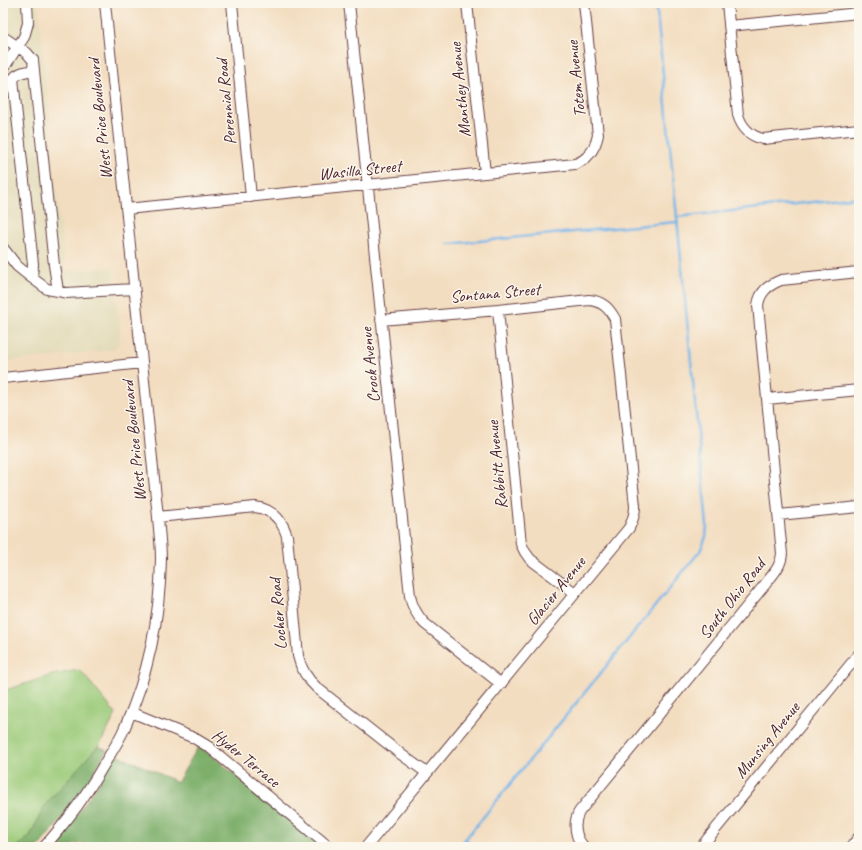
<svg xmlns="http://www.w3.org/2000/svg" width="862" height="850" font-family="Caveat,sans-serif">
	<rect width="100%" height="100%" fill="#fbf7ec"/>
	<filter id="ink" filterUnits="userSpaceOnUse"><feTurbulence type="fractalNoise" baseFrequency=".025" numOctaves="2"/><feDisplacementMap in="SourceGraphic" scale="8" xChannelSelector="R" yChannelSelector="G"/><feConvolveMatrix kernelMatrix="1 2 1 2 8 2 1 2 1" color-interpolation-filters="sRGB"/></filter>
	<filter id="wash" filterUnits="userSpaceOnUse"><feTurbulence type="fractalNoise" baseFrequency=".012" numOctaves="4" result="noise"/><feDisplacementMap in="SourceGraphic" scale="16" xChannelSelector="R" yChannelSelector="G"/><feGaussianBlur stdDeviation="0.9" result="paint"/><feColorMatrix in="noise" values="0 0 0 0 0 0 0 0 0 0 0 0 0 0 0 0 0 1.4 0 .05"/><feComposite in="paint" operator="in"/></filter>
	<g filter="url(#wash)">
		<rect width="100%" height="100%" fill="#f3ddc0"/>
		<path fill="#e3dbba" d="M3,3h35l27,269 48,-5 7,62v14l-8,7 -109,12z"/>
		<path fill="#9ccb7a" stroke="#737552" d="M80,670l36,44 -17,32 -54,59 -15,31 -13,11h-14v-156l49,-16z"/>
		<path fill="#7daf6a" stroke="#64674a" d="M98,746l9,4 -19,32 -23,33 -27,32h-21l13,-11 15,-31z
			M198,747l12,7 112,93h-235l-4,-4 -17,4h-16l23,-27 24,-34 19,-32 53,24 8,5z"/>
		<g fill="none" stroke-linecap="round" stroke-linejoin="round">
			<path stroke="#75b5e9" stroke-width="2.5" d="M677,217l182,-20
				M448,244l229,-22
				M465,839l10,8
				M459,847l241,-296 6,-14 1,-12 -51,-522"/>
		</g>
	</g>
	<g filter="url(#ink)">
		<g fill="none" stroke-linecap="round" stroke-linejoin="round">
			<defs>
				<path id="minor" d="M232,3l19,194
					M349,3l61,593c2,11 6,18 14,27l77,61
					M467,3l18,170
					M727,3l11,112c4,13 12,21 25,24l96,-10
					M729,26l130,-13
					M3,37l24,16 6,7 3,31 18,174 4,26 8,2 68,-4
					M3,69l21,-32 4,-14 -1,-20
					M34,70c-9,2 -16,2 -21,9l20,185 -1,14 15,11 11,2
					M126,209l449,-45c14,-5 20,-15 23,-29l-14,-132
					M3,248l14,18 15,12
					M498,310l23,234 4,8 5,7 45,34
					M3,378l139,-15
					M767,399l92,-9
					M779,515l80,-8
					M158,517l97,-10c17,2 27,13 32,29l11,120c3,13 9,23 19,32l85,67 25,18
					M131,712l63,26 15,9 120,100
					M44,847c9,-10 17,-20 25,-30 14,-18 26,-37 37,-56 7,-11 14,-22 19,-34 24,-54 35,-109 36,-168 0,-14 -2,-28 -3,-42l-53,-514
					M366,847l263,-319c4,-8 6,-14 6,-22l-20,-187c-6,-11 -13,-18 -26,-19l-91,10 -117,10
					M584,847c-9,-9 -11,-24 -5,-35l188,-230c7,-9 14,-16 15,-28l-24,-249c2,-14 11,-20 23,-25l78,-8
					M701,847l158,-193
					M851,847l8,-10"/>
			</defs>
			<use href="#minor" stroke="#633c41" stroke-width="12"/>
			<use href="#minor" stroke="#fff" stroke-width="10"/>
		</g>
	</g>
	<g text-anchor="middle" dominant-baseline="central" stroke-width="3" stroke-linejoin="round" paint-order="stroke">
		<g font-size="17" fill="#4a1f2b" stroke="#fbf7ec">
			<text transform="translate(576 79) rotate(-96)">Totem Avenue</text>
			<text transform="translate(460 90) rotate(-96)">Manthey Avenue</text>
			<text transform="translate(226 102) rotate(-96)">Perennial Road</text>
			<text transform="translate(100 119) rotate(-96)">West Price Boulevard</text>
			<text transform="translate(360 170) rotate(-6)">Wasilla Street</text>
			<text transform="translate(495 293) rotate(-5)">Sontana Street</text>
			<text transform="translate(370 365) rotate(-96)">Crock Avenue</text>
			<text transform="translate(134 441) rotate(-96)">West Price Boulevard</text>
			<text transform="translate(497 465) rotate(-96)">Rabbitt Avenue</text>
			<text transform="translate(556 591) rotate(-51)">Glacier Avenue</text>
			<text transform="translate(732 599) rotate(-52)">South Ohio Road</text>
			<text transform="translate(278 614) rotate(-95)">Locher Road</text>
			<text transform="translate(767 740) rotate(-51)">Munsing Avenue</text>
			<text transform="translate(246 758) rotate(39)">Hyder Terrace</text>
		</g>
	</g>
	<rect width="862" height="850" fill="none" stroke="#fbf7ec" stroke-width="16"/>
</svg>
